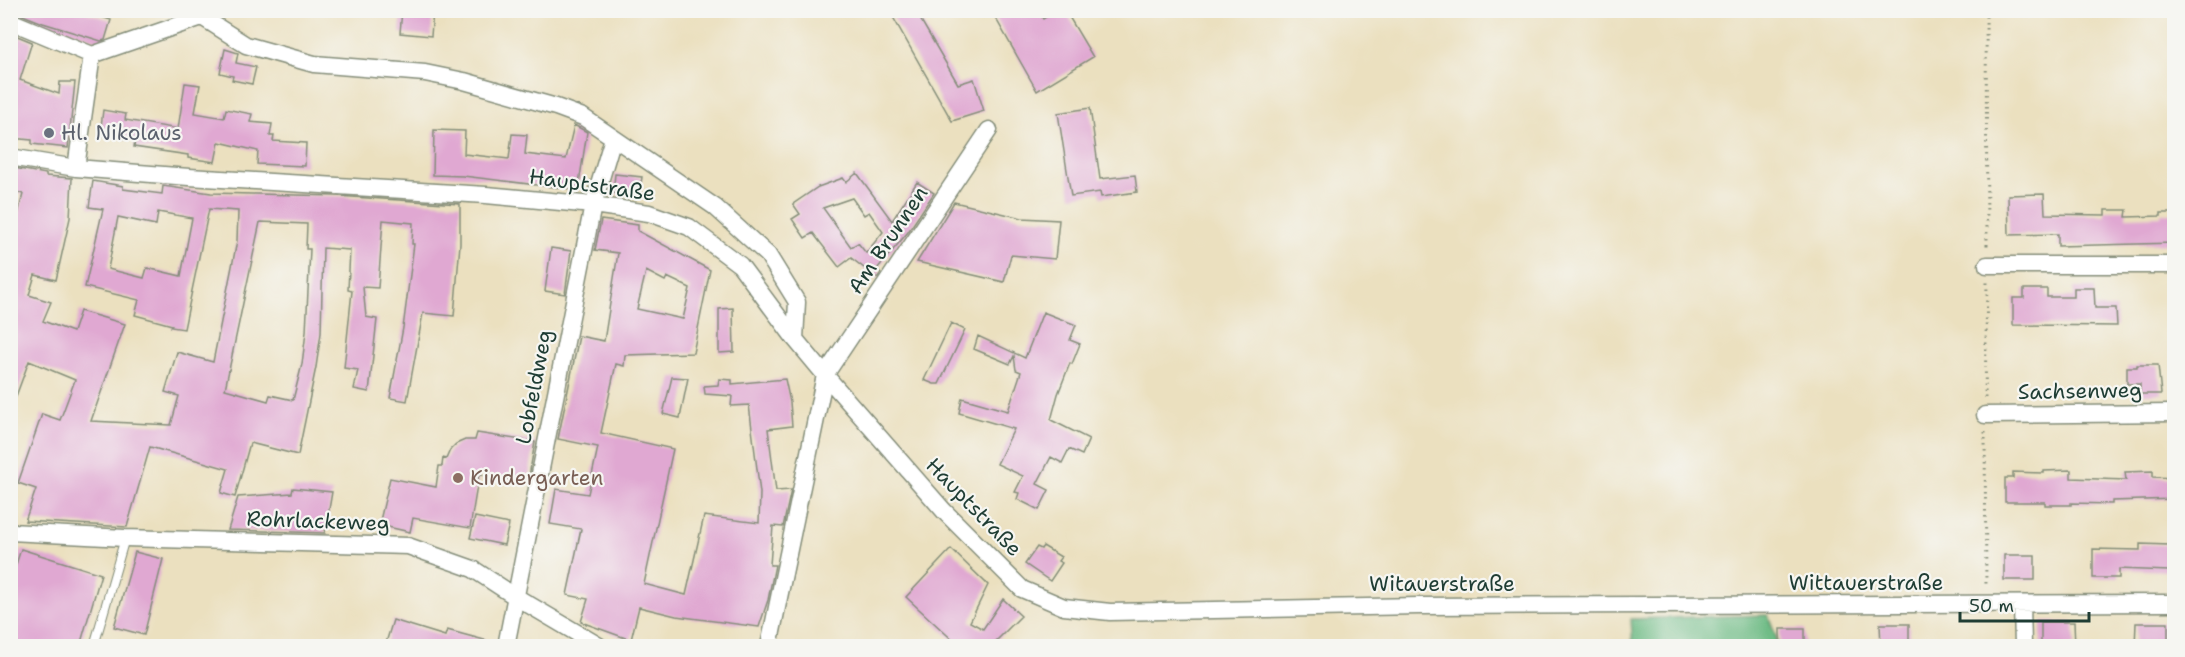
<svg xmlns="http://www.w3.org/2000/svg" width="2185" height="657" font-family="'Shantell Sans',sans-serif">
	<rect width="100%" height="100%" fill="#f6f6f2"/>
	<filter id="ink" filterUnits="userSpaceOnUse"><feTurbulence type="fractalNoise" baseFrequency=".0167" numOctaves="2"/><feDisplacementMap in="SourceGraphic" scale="12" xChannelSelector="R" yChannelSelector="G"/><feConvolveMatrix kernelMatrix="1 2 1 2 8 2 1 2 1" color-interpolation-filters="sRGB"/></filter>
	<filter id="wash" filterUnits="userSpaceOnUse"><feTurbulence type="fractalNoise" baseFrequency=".008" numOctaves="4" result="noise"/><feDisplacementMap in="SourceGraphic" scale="24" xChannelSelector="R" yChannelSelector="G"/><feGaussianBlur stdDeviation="1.35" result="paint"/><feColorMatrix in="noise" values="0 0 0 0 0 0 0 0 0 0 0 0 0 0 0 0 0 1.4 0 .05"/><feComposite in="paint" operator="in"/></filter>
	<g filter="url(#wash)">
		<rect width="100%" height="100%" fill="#ebe0bf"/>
		<path fill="#6fbc86" stroke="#477c5d" stroke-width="1.5" d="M1768,615l9,24 1,7h-145l-2,-27z"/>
		<g id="blocks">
			<path fill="#e0a8d2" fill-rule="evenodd" d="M10,10h69l32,10 -6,20 -4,1 -58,-18z
				M402,10l31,1 -2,25 -31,-3z
				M889,10h26l43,74 16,-5 10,32 -32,10z
				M991,10h47l5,9 14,-9h8l28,47 -56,34z
				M10,33l22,9 -12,38 39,14 1,-12h15l-7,66 -36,-4v-4l-22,-2z
				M225,49l13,4 -2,10 20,4 -4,17 -20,-4 1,-4 -13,-3z
				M185,83l15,2 -5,28 29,5 2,-9 26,5 -2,8 22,2 -2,12h4l-1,5 33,2 -1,23 -48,-2 1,-13 -39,-9 -4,20 -27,-4v-3l-54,-8 1,-7 -35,-5 3,-25 23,4 -1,6 53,9z
				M1090,108l10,71 35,-4 2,17 -36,5 -1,-5 -29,4 -13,-83z
				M574,125l13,7 -9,58 -115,-14 -30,-1 1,-45 31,1 -1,23 45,5 3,-25 15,1 -2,19 41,5z
				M14,168l32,6v2l26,2 -2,40 -14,62 -21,-5 -6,20 22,7 -8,19 30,11 7,-21 45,13 -34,97 80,4 8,-29 -14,-4 12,-40 36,10 24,-121 1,-30 -29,-2 -25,120 -13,-2 1,-2 -37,-10 4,-15 -54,-13 18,-78 -14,-2 4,-26 30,5v3l39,5 1,-8 48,7 125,3 124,8v40l-6,72 -31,-3 -16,88 -17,-3 13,-70 11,-84h-2l1,-21 -30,-3 -5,68 -15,-1 3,30 11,2 -8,73 -15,-3 4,-19 -14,-2 8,-77 -4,-1 2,-40 -27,-2 -2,85 -5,34 -18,88 -48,-12 -15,54 -14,-4 7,-24 -78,-22 -23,80 -102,-6 11,-32 -18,-6 24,-69 18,6 15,-40 -46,-19 -17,46h-2v-161l13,-52 -13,-4zM158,212l34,6 -11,58 -34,-8 -3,10 -36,-9 10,-52 38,8zM260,222l47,2 -1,25h4l-4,83 -4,32 -9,36 -23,-5 -2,6 -43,-12z
				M857,173l35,48 25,-39 17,11 -26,39 -31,37 4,4 -4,5 -26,-20 -12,9 -26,-34 -8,5 -13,-19 8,-5 -7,-10 25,-17 25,-9 3,4zM852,198l12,17 5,-3 14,20 -17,21 -8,-10 -7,4 -28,-39z
				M615,174l27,3 -3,19 -26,-3z
				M2044,194l1,20 60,1v-5h22l-1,7 35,-1v-3h14v30l-117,3v-12l-49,1 -1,-40z
				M954,202l68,16 37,2 -4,39 -44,-4 -7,27 -87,-20z
				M601,220l37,5v6l72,39 -17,83 -68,2 -1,11 -8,-2 -15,69 72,16 -29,135 42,11 18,-79 55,7 1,-30 -11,-88 -18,1 1,-10 -27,-2 -1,-8 14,-1 1,-6 13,1v4l53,-5 5,23 2,24 -24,3 8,62 15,-1 -8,37 -10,-1 -3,39h5l-7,35 -9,27 -83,-11 -37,-9 -8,33 -50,-18 7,-23 -21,-4 14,-66 -31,-5 6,-35 32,5 10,-47 -40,-8 21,-103 25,5 14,-88 -23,-3zM646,271l19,10 2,-4 23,11 -7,31 -46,-10z
				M551,248l20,3 -6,43 -20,-3z
				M2074,288h20l1,20h21l1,18 -104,-1v-27h11v-9h23v8h27z
				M733,308l1,44 -15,1v-44z
				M1043,312l33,13 -6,15 10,4 -8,20 -2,-1 -12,31 -7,26 38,19 -7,16 -13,-6 -7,14 -11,-6 -14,27 12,6 -10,20 -22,-11 2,-6 -4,-1 8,-16 -26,-12 17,-35 -55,-16 3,-15 46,13 13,-39 -5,-2 -2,-14 -4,8 -36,-15 4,-13 47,22z
				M951,323l14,7 -26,54h-5l-10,-4z
				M2137,365h21l3,29h-21v-10h-13v-17h10z
				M672,377l16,1 -8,40 -17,-4z
				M477,433l58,9 -7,40 -49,-8 -9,54 -57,-10 -3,14 -31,-7 11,-47 46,9 3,-21h3l1,-8 3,1 4,-9 6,-6 9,-4h10z
				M2071,470v8l55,2 -1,-8 28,-1v6l22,1v21l-63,2v3l-41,-1v2h-26v-3h-40v-24h8v-6l31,1v-2z
				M293,488l39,4 -7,41 -97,-3 10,-33 54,-4z
				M475,517l34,7 -5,21 -34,-7z
				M2140,544l30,1 -1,26 -50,-2v9h-26v-29l47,1z
				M1043,546l18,11 -3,4 4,2 -12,18 -25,-17 12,-17 4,2z
				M21,549l80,25 -21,72h-70v-63z
				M951,549l37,36 -18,37 13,7 20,-30 18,17 -30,30h-32l-53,-49z
				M135,552l28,7 -19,76 -30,-8z
				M2004,555h31v25h-31z
				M393,620l52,16 2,-6 45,12 -1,4h-106z
				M2041,622h33l1,24h-34z
				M2136,623h32v23h-33z
				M1880,624h29v22h-28z
				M1780,629h25v17h-25z"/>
		</g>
	</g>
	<g filter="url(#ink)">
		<use href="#blocks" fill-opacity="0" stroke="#858e7a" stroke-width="1.5"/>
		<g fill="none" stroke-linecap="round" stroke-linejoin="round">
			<defs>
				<path id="lane" d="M94,646l31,-108"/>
				<path id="street" d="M202,17l44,28 68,19 111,9 39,8 92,26 27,10 132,90 53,48 29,47 -2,37
					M10,21l82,34
					M10,157l66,11 113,9 297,18 107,10 56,8 40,14 51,38 55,74 30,36 119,136 78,78 42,18 46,5 309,-6 755,-3
					M76,168l16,-113 110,-38 4,-7
					M1987,265h187
					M1985,415l189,-2
					M10,532l115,6 283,8 65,23 43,28 83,49
					M2022,604l1,42
					M506,646l87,-441 20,-67
					M769,646l56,-271 164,-245"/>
			</defs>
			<use href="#lane" stroke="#858e7a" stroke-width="10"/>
			<use href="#street" stroke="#858e7a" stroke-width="19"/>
			<path stroke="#858e7a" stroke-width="3" stroke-dasharray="1.5 4.5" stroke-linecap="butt" d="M1986,10l1,238
				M1985,398l2,-116
				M1985,432l1,155"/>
			<use href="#lane" stroke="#fff" stroke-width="8"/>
			<use href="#street" stroke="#fff" stroke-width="16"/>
		</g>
	</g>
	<circle fill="#6b7280" stroke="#f6f6f2" stroke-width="2" cx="49" cy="133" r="6"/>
	<circle fill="#8d6e63" stroke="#f6f6f2" stroke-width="2" cx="458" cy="478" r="6"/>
	<g text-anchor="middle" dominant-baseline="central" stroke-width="4.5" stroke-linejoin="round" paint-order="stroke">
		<g font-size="21" fill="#5b616d" stroke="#f6f6f2" text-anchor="start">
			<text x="61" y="133">Hl. Nikolaus</text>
		</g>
		<g font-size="21" fill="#1f3d34" stroke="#f6f6f2">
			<text transform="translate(592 185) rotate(8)">Hauptstraße</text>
			<text transform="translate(888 240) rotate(-56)">Am Brunnen</text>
			<text transform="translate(534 387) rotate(-79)">Lobfeldweg</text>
			<text transform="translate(2080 391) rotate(-1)">Sachsenweg</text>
			<text transform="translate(974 507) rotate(46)">Hauptstraße</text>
			<text transform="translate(318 521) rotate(2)">Rohrlackeweg</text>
			<text x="1866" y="583">Wittauerstraße</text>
			<text x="1442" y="584">Witauerstraße</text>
		</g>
		<g font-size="21" fill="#785e54" stroke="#f6f6f2" text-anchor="start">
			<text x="470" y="478">Kindergarten</text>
		</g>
	</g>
	<rect width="2185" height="657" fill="none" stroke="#f6f6f2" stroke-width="36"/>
	<path d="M1960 612v9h129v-9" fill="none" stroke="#1f3d34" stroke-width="3"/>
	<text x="1969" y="612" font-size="18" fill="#1f3d34" stroke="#f6f6f2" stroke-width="4.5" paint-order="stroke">50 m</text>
</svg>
